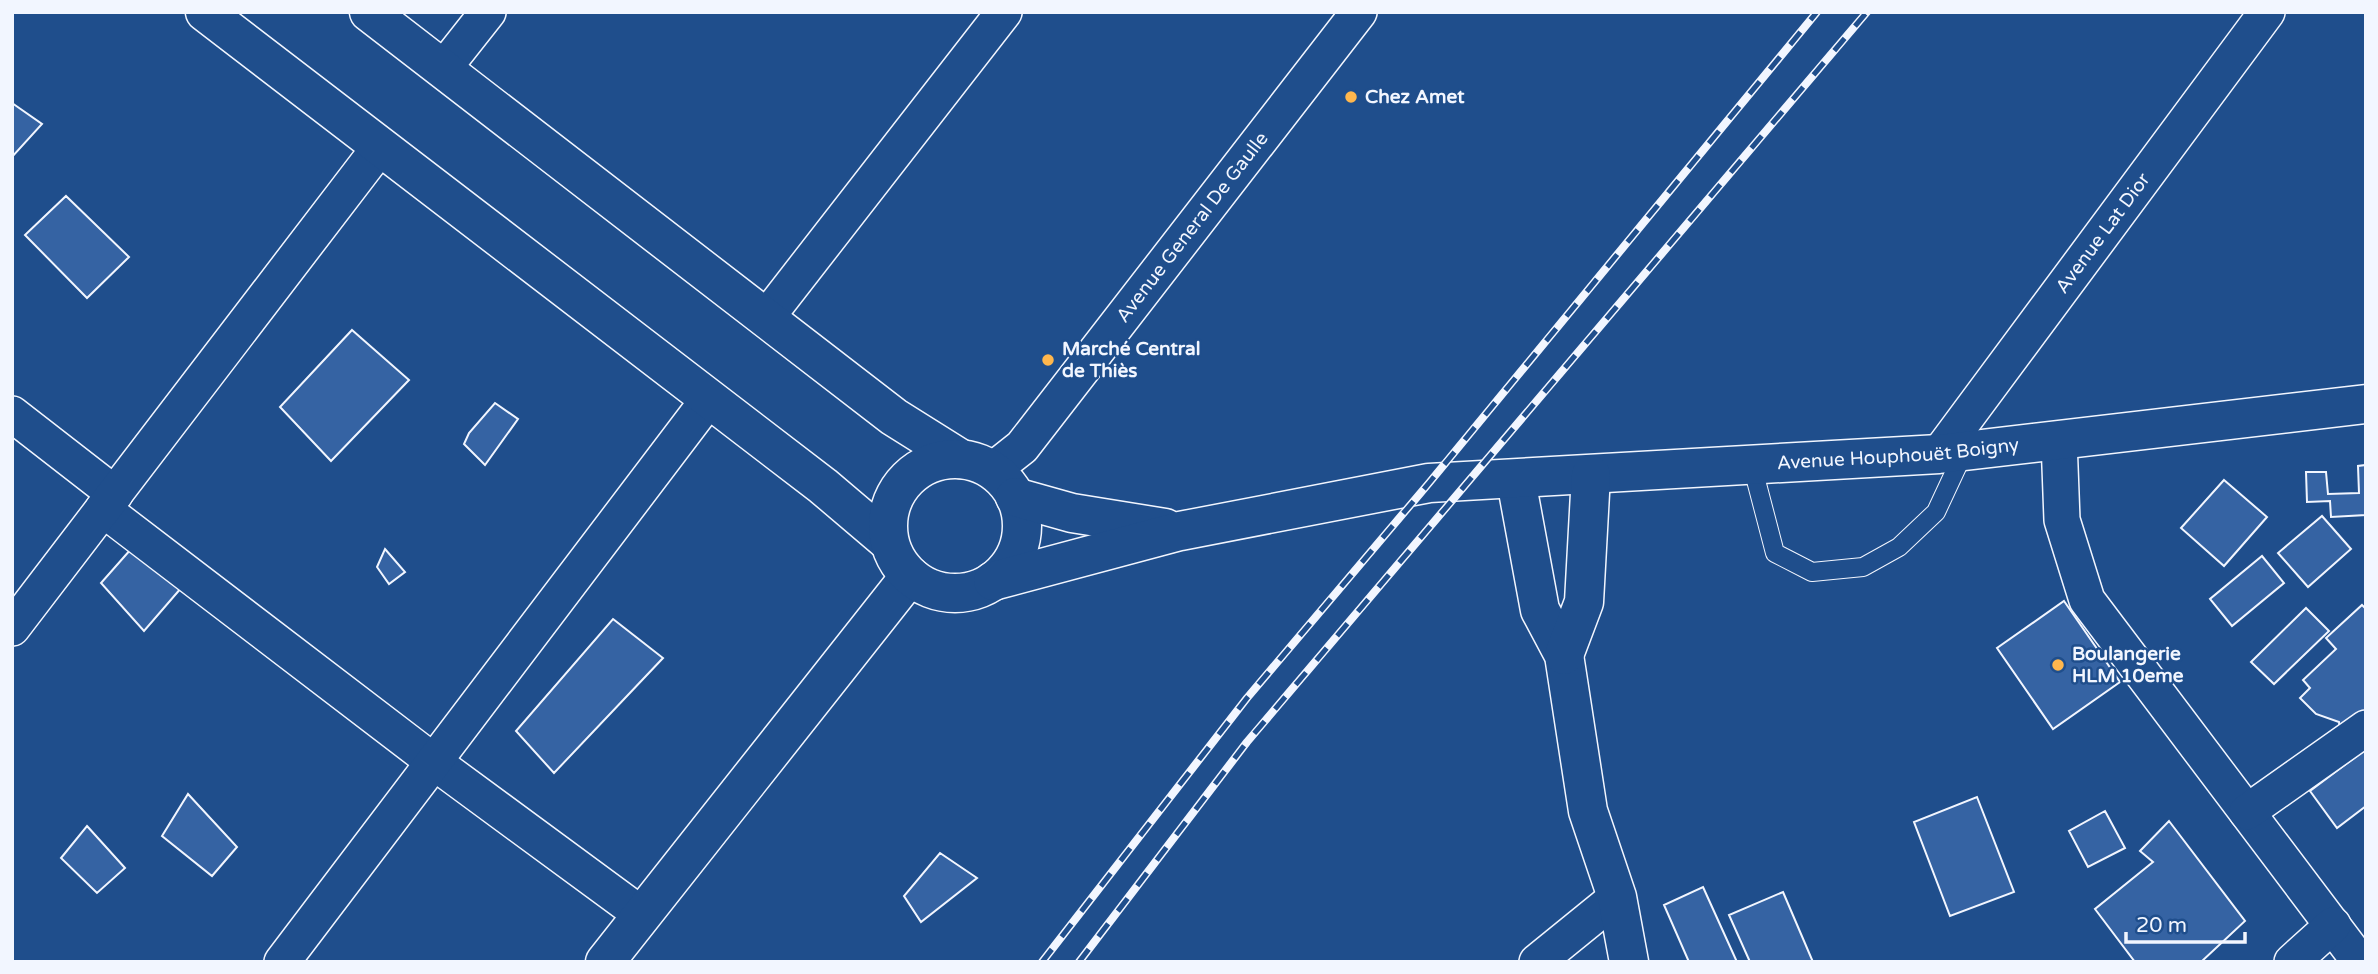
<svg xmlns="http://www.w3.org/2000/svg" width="2378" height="974" font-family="'Varela Round',sans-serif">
	<rect width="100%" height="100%" fill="#1f4e8c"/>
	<path fill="#3563a3" stroke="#f2f6ff" stroke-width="2" d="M12,103l30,21 -30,33z
		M66,196l63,61 -42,41 -62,-63z
		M352,330l57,50 -78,81 -51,-54z
		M495,403l23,16 -33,46 -21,-21 5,-11z
		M2366,465v50l-35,2 -1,-16 -23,1 -1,-30h20l2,22 31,-1 -1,-27z
		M2224,480l43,37 -43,49 -43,-38z
		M2322,516l29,33 -43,38 -30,-34z
		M139,540l49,40 -44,51 -43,-48z
		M385,549l20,23 -16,12 -12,-17z
		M2262,556l22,27 -52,43 -22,-27z
		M2064,601l56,81 -67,47 -56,-81z
		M2362,605l4,4v116l-25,20 -2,-23 -23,-8 -16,-16 10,-10 -7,-8 33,-31 -10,-11z
		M2306,608l23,23 -55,53 -23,-22z
		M613,619l50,39 -109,115 -38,-42z
		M2366,749v57l-29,22 -27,-37z
		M188,794l49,53 -25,29 -50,-40z
		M1977,797l37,95 -64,24 -36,-94z
		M2105,811l20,37 -37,19 -19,-36z
		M2169,821l76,100 -44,41h-66l-40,-53 58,-47 -13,-11z
		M87,826l38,42 -28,25 -36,-35z
		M940,853l37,25 -56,44 -17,-26z
		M1703,887l34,75h-48l-25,-57z
		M1783,892l30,70h-63l-21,-47z"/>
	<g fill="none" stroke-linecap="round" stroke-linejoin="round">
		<defs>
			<path id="service" d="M1752,465l23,88 37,19 51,-5 36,-20 37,-35 28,-60"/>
			<g id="minor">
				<path d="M443,69l45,-57"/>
				<path d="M766,318l238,-306"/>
				<path d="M12,414l103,80"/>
				<path d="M2059,440l3,80 25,80 273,362"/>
				<path id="s1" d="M1939,454l328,-442"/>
				<path id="s2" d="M993,470l29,-23 337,-435"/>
				<path d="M103,509l331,253 208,153"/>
				<path d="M12,628l368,-481"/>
				<path d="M2247,812l119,-84"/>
				<path d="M282,962l427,-563"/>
				<path d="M1537,962l80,-65"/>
				<path d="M2292,962l41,-37"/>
			</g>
			<path id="tertiary" d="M605,962l305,-386"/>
			<g id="secondary">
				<path d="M205,12l618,474 66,56"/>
				<path d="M369,12l525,405 67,42"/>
				<circle cx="955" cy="526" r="67"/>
				<path d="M1516,480l24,130 24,45 24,156 29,86 12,65"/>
				<path d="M1015,497l57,16 93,15"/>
				<path id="s3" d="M993,581l187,-50 249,-48 510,-29 427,-50"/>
				<path d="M1564,655l20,-53 7,-127"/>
			</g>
		</defs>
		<use href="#service" stroke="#f2f6ff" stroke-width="20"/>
		<use href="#minor" stroke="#f2f6ff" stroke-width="38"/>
		<use href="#tertiary" stroke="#f2f6ff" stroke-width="41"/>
		<use href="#secondary" stroke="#f2f6ff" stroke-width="41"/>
		<use href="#service" stroke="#1f4e8c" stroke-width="18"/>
		<use href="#minor" stroke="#1f4e8c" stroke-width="35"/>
		<use href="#tertiary" stroke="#1f4e8c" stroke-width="38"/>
		<use href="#secondary" stroke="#1f4e8c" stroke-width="38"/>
		<defs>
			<path id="rail" d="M1042,962l205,-264 182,-215 388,-471
				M1079,962l168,-220 620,-730"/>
		</defs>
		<use href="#rail" stroke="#f2f6ff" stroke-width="8"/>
		<use href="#rail" stroke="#1f4e8c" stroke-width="5" stroke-dasharray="16" stroke-linecap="butt"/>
	</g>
	<g fill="#ffb74d" stroke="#1f4e8c" stroke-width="2.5">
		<circle cx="1351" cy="97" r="7"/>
		<circle cx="1048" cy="360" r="7"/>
		<circle cx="2058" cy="665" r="7"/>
	</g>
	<g text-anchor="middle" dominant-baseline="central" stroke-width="5" stroke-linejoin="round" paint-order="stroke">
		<g font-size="19" font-weight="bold" fill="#f2f6ff" stroke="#1f4e8c" text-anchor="start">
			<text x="1365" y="97">Chez Amet</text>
			<text x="1062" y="349">Marché Central<tspan x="1062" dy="22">de Thiès</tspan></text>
			<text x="2072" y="654">Boulangerie<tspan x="2072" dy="22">HLM 10eme</tspan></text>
		</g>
		<g font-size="19" fill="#f2f6ff" stroke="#1f4e8c">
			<text stroke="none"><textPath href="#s2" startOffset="315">Avenue General De Gaulle</textPath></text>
			<text stroke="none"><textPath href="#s1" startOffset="275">Avenue Lat Dior</textPath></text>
			<text stroke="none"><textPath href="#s3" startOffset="917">Avenue Houphouët Boigny</textPath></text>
		</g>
	</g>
	<rect width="2378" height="974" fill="none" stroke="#f2f6ff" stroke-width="28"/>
	<path d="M2126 932v10h119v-10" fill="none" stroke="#f2f6ff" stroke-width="3.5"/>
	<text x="2136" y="932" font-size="21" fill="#f2f6ff" stroke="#1f4e8c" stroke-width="5" paint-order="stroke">20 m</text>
</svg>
